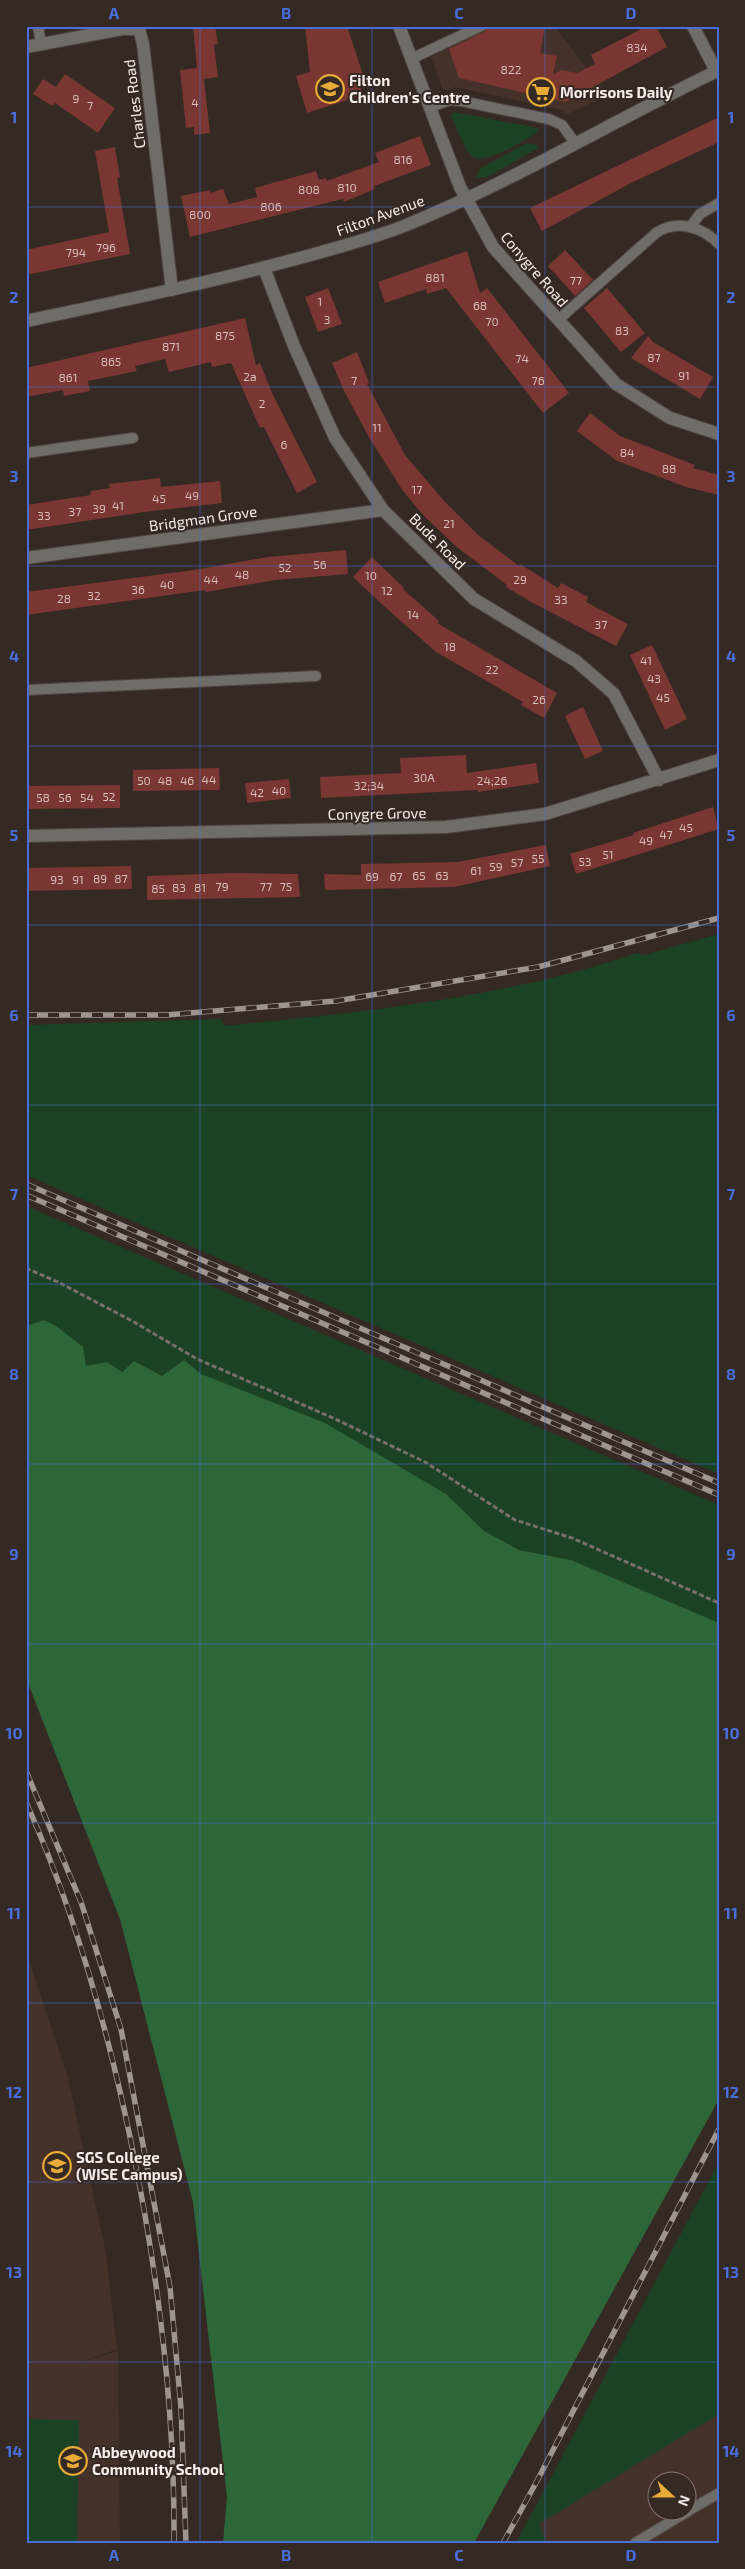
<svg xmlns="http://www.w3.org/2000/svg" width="745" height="2569" font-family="'Exo 2',sans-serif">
	<rect width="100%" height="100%" fill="#352924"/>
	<path fill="#443129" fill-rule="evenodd" d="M492,26h62l54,69 -42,20 -4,-5 -107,-23 -6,3 -6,-1 -12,-32z
		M26,1951l42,127 38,175 11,96 -48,17 49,-15 2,192h-94z
		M719,2171v372h-196zM658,2482h30v30h-30z"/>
	<path fill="#1b4323" d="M454,112l84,16 1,2c-10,9 -54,35 -66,27 -8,-5 -17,-32 -22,-41z
		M525,144h11l2,4 -52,30 -11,-1 6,-9z
		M719,934v540l-693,-299v-150l195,-6 4,7c138,-14 280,-28 412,-73l7,2z
		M26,1206l693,299v118l-148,-63 -52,-10 -35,-19 -38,-37 -245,-120 -17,-14 -22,16 -28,-15 -12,11 -36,-6 -43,-46 -17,6z
		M719,2162v252l-180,110 8,19h-31z
		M26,2419l53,1 -2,123h-51z"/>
	<path fill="#2d6738" d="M44,1320l12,6 27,21 3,19 21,-4 15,10 12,-11 28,15 22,-16 17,14 124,49 121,71 38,37 35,19 52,10 148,63v476l-245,444h-251l4,-46 -34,-295 -73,-283 -94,-241v-352z"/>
	<path fill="#7a3630" d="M193,26h22l3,18 -4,1 4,32 -14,2 6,54 -16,2v-8l-8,1 -6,-58 17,-2z
		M305,26h42l18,55 -6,2 4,12 -56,18 -11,-37 14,-4z
		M488,26h57l-5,27 17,3 -4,18 9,-4 15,3 18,-9 -4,-9 56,-29h9l11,21 -102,55 -106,-24 -10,-29 35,-17z
		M65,74l50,34 -17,25 -43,-30 -3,3 -19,-12 10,-15 13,8z
		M719,117v25l-86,40 -91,49 -12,-23z
		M420,136l11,29 -57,21 1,3 -31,13 -1,-3 -153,38 -9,-41 29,-6v3l13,-4 6,15 28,-7 -2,-9 61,-17 3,9 7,-2 1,3 52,-19 -4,-9z
		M115,147l5,31h-3l13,76 -104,21v-25l83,-18 -14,-81z
		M565,250l28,30 -18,16 -27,-30z
		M467,251l13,42 7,-5 82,105 -26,20 -97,-125 -19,6 -1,-5 -41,14 -7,-21z
		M328,288l14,36 -24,8 -13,-35z
		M607,288l38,45 -24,19 -37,-44z
		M245,318l11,47 4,-2 12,30 45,89 -20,11 -33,-66 -4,1 -29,-65 -19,4 -1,-5 -42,10 -4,-13 -30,7 2,5 -49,10 2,10 -26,5 -1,-6 -37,7v-29z
		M648,336l5,6 60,35 -13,22 -69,-41z
		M357,352l12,31 -2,1 38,71 40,47 33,33 41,31 1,-2 38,24 3,-5 27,14 -2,5 42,22 -12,22 -83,-43 -27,-16 1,-2 -49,-37 -34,-32 -21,-25 -33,-52 -25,-46 -13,-30z
		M590,413l30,23 75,29 -2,3 26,7v20l-33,-8 -69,-26 -40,-30z
		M160,478l1,9 59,-6 2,22 -78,9 -118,18v-25l65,-10 -1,-4 20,-3 -1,-4z
		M346,550l2,24 -73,6 -69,12 -1,-2 -179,25v-23l168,-22 74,-13z
		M372,557l32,31 -1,1 36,32 -2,2 120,70 -13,25 -23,-13 2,-3 -87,-50 -50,-44 -33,-31z
		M652,645l35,74 -22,11 -35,-75z
		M583,707l20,44 -18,8 -20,-43z
		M466,755l1,18 69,-10 3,20 -61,9v-2l-157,8 -1,-21 81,-4 -1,-15z
		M219,768l1,22 -87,1v-21z
		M289,779l2,19 -44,5 -2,-20z
		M120,785v23l-94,1v-23z
		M713,807l6,22 -143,45 -6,-20 64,-19 -1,-2z
		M546,845l4,21 -96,21 -129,3 -1,-16 37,1v-11l97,-2z
		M131,866l1,23 -106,2v-23z
		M232,873l66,1 2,23 -153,3v-24z"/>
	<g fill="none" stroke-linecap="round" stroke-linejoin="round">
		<defs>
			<path id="lane" d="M38,26l3,18
				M411,59l70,-33
				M430,107l20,-7 11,1 88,18 13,6 13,18
				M690,227l10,-13 19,-11
				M558,320l98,-87c21,-14 46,-6 63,11
				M26,453l107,-15
				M26,690l290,-14
				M688,2511l31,-18
				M635,2543l52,-31"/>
			<path id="street" d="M399,26l61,161 33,60 123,137 54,34 49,16
				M693,26l23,45
				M26,47l96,-18h17l4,15 29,246
				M264,268l30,78 41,92 48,72 91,89 102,62 38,33 45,86
				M26,321c89,-19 178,-37 266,-61 37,-10 76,-20 112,-34 108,-44 209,-105 315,-156
				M26,558l357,-48
				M26,836l420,-9 99,-13 174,-54"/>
		</defs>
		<use href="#lane" stroke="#504440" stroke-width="12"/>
		<use href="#street" stroke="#504440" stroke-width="14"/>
		<path stroke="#7a6f6a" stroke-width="3" stroke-dasharray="5 2.5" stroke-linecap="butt" d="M26,1268l32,14 76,40 63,37 134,58 94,45 90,58 57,18 147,65"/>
		<use href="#lane" stroke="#706c67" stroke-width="10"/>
		<use href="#street" stroke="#706c67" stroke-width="12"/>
		<defs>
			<path id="rail" d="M26,1015h140l170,-14 202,-34 181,-49
				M26,1184l693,299
				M26,1195l693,300
				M26,1771l55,131 40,127 49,258 11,121 5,135
				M26,1802c48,108 80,220 104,335 28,134 45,269 44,406
				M503,2543l34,-62 182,-352"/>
		</defs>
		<use href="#rail" stroke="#9e9490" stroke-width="5.5"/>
		<use href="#rail" stroke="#352924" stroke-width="4" stroke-dasharray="11" stroke-linecap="butt"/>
	</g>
	<path fill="none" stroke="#486edc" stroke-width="1" stroke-opacity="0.55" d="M200,26v2517M372,26v2517M545,26v2517M26,207h693M26,387h693M26,566h693M26,746h693M26,925h693M26,1105h693M26,1284h693M26,1464h693M26,1644h693M26,1823h693M26,2003h693M26,2182h693M26,2362h693"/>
	<defs>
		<symbol id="school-ring" viewBox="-11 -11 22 22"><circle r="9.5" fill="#352924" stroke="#e8ab37" stroke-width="1.5"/><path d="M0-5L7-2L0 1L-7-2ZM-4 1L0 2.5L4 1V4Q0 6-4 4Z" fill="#e8ab37"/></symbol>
		<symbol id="supermarket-ring" viewBox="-11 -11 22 22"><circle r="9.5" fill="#352924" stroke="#e8ab37" stroke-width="1.5"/><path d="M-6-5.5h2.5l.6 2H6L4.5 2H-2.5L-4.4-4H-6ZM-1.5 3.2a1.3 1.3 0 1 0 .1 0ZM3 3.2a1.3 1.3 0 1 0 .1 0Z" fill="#e8ab37"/></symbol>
		<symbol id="university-ring" viewBox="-11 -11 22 22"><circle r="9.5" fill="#352924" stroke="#e8ab37" stroke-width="1.5"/><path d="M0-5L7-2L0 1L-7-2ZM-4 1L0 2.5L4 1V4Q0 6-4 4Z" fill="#e8ab37"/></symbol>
	</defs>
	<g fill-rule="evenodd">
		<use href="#school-ring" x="314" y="73" width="32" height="32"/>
		<use href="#supermarket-ring" x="525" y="76" width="32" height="32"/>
		<use href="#university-ring" x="41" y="2150" width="32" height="32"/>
		<use href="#school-ring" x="57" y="2445" width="32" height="32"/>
	</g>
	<g text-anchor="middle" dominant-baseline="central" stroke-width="4" stroke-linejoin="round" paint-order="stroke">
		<g font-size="12" fill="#d7bfbc">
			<text x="637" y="47">834</text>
			<text x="511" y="69">822</text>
			<text x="76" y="98">9</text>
			<text x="195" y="102">4</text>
			<text x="90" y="105">7</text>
			<text x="403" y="159">816</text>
			<text x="347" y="187">810</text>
			<text x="309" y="189">808</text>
			<text x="271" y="206">806</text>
			<text x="200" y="214">800</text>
			<text x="106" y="247">796</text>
			<text x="76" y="252">794</text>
			<text x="435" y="277">881</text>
			<text x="576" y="280">77</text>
			<text x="320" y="301">1</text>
			<text x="480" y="305">68</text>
			<text x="327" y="319">3</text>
			<text x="492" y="321">70</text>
			<text x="622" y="330">83</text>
			<text x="225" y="335">875</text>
			<text x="171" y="346">871</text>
			<text x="654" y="357">87</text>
			<text x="522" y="358">74</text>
			<text x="111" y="361">865</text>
			<text x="684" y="375">91</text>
			<text x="250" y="376">2a</text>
			<text x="68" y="377">861</text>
			<text x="354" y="380">7</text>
			<text x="538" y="380">76</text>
			<text x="262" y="403">2</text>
			<text x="377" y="427">11</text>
			<text x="284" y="444">6</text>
			<text x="627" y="452">84</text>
			<text x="669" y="468">88</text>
			<text x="417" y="489">17</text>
			<text x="192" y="495">49</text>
			<text x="159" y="498">45</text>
			<text x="118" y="505">41</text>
			<text x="99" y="508">39</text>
			<text x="75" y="511">37</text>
			<text x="44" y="515">33</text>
			<text x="449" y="523">21</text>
			<text x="320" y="564">56</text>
			<text x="285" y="567">52</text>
			<text x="242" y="574">48</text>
			<text x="371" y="575">10</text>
			<text x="211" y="579">44</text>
			<text x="520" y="579">29</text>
			<text x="167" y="584">40</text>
			<text x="138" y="589">36</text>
			<text x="387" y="590">12</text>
			<text x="94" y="595">32</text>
			<text x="64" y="598">28</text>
			<text x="561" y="599">33</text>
			<text x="413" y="614">14</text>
			<text x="601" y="624">37</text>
			<text x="450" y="646">18</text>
			<text x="646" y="660">41</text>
			<text x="492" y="669">22</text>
			<text x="654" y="678">43</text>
			<text x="663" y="697">45</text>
			<text x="539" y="699">26</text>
			<text x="424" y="777">30A</text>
			<text x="209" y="779">44</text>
			<text x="144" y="780">50</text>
			<text x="165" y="780">48</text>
			<text x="187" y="780">46</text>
			<text x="492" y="780">24;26</text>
			<text x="369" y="785">32;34</text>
			<text x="279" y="790">40</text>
			<text x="257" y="792">42</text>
			<text x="109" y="796">52</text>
			<text x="43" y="797">58</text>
			<text x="65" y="797">56</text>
			<text x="87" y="797">54</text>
			<text x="686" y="827">45</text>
			<text x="666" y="834">47</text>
			<text x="646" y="840">49</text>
			<text x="608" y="854">51</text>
			<text x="538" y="858">55</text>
			<text x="585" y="861">53</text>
			<text x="517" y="862">57</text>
			<text x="496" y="866">59</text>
			<text x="476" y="870">61</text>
			<text x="419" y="875">65</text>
			<text x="442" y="875">63</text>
			<text x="372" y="876">69</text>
			<text x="396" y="876">67</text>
			<text x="100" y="878">89</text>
			<text x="121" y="878">87</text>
			<text x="57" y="879">93</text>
			<text x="78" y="879">91</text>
			<text x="222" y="886">79</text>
			<text x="266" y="886">77</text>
			<text x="286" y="886">75</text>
			<text x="179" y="887">83</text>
			<text x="200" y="887">81</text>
			<text x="158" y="888">85</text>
		</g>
		<g font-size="15" font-weight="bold" fill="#f6edea" stroke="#352924" text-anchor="start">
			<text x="349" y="80">Filton<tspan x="349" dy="17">Children's Centre</tspan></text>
			<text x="560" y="92">Morrisons Daily</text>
			<text x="76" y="2157">SGS College<tspan x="76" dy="17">(WISE Campus)</tspan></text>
			<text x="92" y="2452">Abbeywood<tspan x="92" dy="17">Community School</tspan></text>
		</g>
		<g font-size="15" fill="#f6edea" stroke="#352924">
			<text transform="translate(134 104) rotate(-97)">Charles Road</text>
			<text transform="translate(380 215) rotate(-20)">Filton Avenue</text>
			<text transform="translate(535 269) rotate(49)">Conygre Road</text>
			<text transform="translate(203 518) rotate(-8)">Bridgman Grove</text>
			<text transform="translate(438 541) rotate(45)">Bude Road</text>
			<text transform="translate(377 813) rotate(-1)">Conygre Grove</text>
		</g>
	</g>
	<rect width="745" height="2569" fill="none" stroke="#352924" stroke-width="55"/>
	<g transform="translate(672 2496) rotate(111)"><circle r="24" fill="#352924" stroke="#827773"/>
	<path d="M0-4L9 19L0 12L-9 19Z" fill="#e8ab37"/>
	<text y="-8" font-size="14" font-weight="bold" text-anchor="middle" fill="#f6edea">N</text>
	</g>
	<rect x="28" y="28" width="690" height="2514" fill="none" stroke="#486edc" stroke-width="2"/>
	<g font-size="16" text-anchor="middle" font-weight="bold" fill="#486edc">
		<text x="114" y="19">A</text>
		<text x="286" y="19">B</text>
		<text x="459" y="19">C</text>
		<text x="631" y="19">D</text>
		<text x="14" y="123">1</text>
		<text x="731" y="123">1</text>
		<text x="14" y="303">2</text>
		<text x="731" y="303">2</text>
		<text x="14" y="482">3</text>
		<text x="731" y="482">3</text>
		<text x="14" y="662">4</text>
		<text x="731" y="662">4</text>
		<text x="14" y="841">5</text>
		<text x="731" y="841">5</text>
		<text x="14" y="1021">6</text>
		<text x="731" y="1021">6</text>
		<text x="14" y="1200">7</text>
		<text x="731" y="1200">7</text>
		<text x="14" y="1380">8</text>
		<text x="731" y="1380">8</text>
		<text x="14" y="1560">9</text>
		<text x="731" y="1560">9</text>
		<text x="14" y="1739">10</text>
		<text x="731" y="1739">10</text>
		<text x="14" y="1919">11</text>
		<text x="731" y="1919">11</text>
		<text x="14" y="2098">12</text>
		<text x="731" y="2098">12</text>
		<text x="14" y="2278">13</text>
		<text x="731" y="2278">13</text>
		<text x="14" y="2457">14</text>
		<text x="731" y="2457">14</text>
		<text x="114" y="2561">A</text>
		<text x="286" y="2561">B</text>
		<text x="459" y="2561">C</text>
		<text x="631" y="2561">D</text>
	</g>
</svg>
